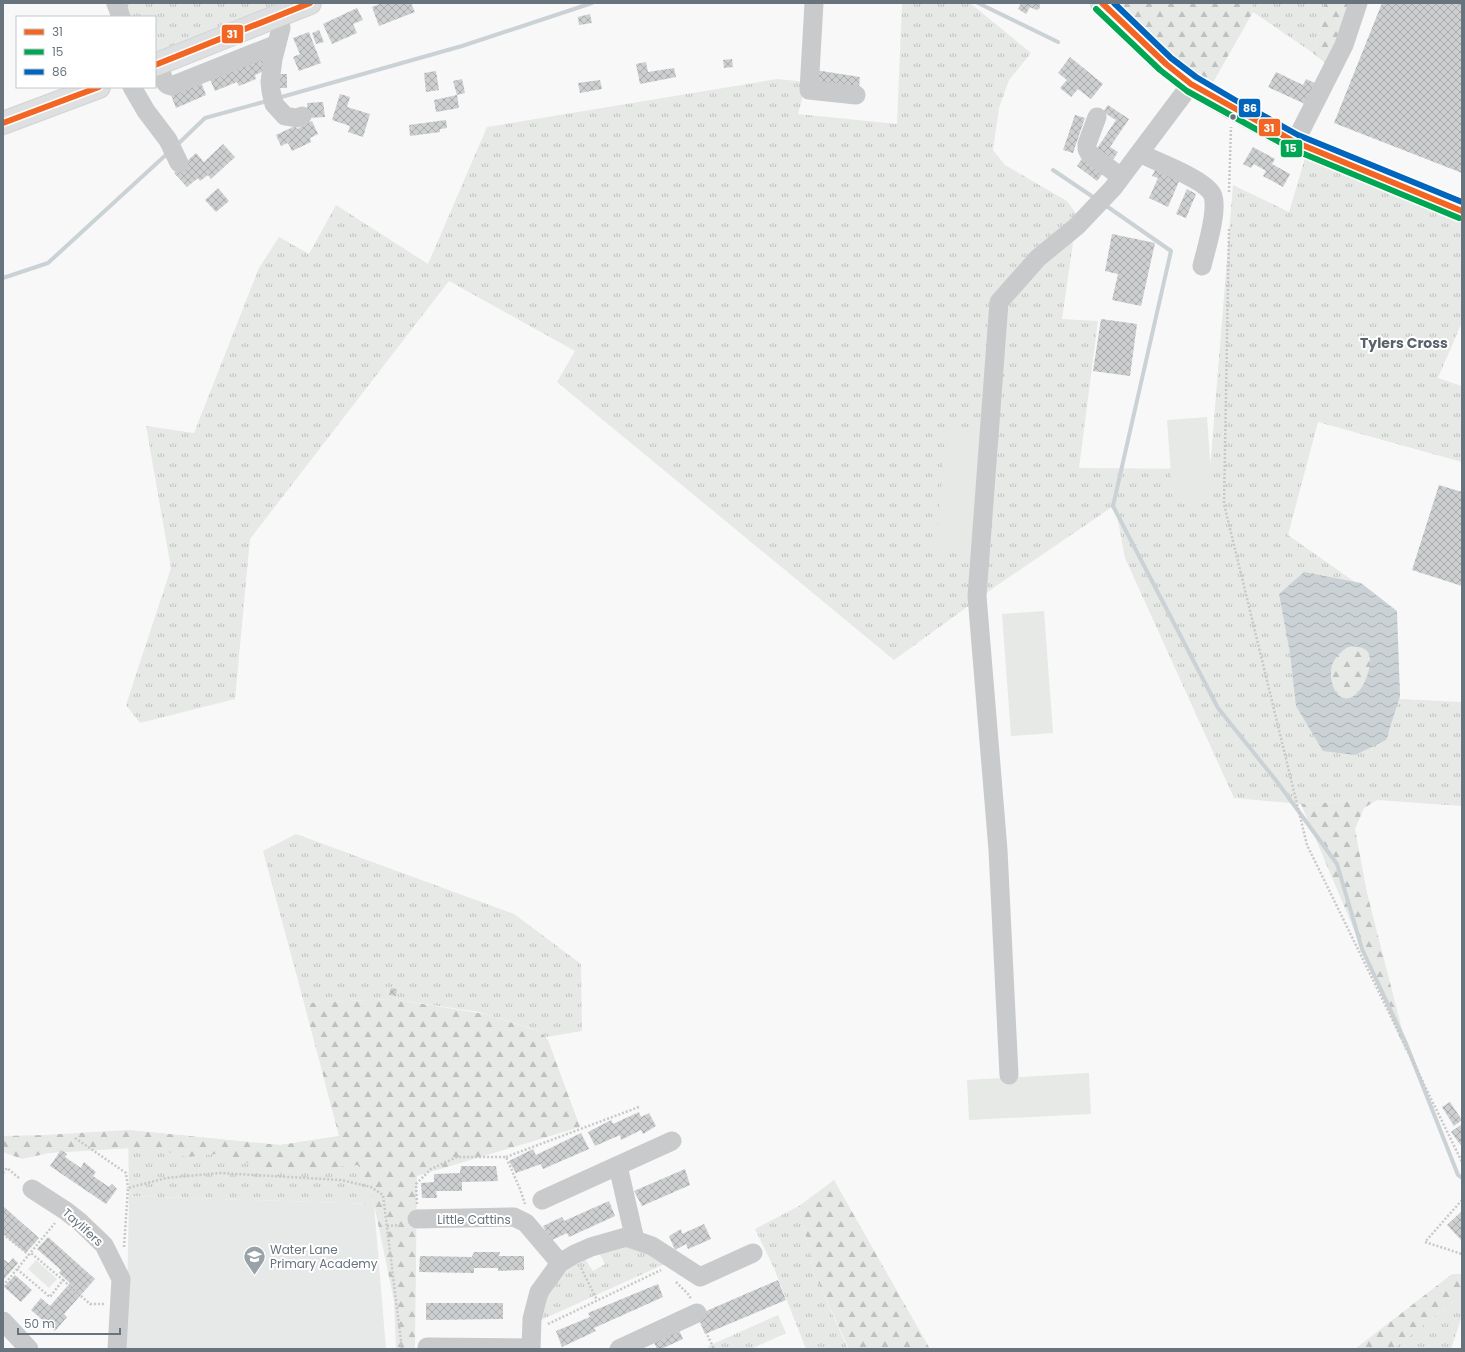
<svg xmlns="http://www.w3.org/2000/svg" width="1465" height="1352" font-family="Poppins,sans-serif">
	<defs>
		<pattern id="grass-tufts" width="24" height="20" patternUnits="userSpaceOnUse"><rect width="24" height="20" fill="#e7e9e6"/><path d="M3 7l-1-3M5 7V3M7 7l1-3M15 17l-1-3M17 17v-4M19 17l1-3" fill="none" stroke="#bfc1c0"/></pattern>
		<pattern id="forest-firs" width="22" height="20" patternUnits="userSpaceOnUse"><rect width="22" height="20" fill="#e7e9e6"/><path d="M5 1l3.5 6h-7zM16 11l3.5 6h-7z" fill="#bfc1c0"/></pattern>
		<pattern id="water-waves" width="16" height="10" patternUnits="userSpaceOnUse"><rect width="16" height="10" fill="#cbd2d5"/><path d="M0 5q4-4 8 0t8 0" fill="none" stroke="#a9afb2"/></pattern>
		<pattern id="building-cross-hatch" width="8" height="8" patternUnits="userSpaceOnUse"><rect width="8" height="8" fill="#cccecf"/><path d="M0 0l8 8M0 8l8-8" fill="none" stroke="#a9acad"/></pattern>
	</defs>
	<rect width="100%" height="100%" fill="#f8f8f8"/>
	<path fill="#e7e8e8" d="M129,1196l245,8 12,145h-260z"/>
	<path fill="url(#grass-tufts)" d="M105,3h186l-136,55v-41h-44z
		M902,3h68l61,50 -22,27 -10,28 -6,42 12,15 62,36 10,14 -15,104 36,2 -19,147 131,1 23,-284 56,27 19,-64 154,69v105l-24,56 24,8v76l-144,-40 -30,113 108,76 4,88 62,3v104l-85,-6 -76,4 -67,-6 -109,-240 -10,-53 -119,81 -102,74 -337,-278 18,-31 -126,-70 -199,258 -15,160 -95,24 -14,-18 45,-137 -25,-142 48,7 65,-165 20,-31 30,17 27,-49 92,59 59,-137 290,-48 30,3 -9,32 99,10z
		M1252,3h72v10l-11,40 -60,-41z
		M296,834l218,80 67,50 1,67 -36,6 -7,-6 -60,-19 -87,-13 -88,4 -41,-152z
		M128,1130l152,15 60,-9 18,29 16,39 -245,-8z
		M799,1206l15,67 34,76h-42l-32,-81 -19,-39z
		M627,1244l40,19 -126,57 1,-14 11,-26 32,-21 8,12 12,-7 -6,-11z
		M1462,1295v21l-11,33h-58z
		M778,1315l8,18 -35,16h-42l-1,-3z"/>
	<path fill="url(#forest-firs)" d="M1116,3h136l1,9 -43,76z
		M1324,3h29l-24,63 -16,-13 11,-40z
		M1350,646c7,1 14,1 19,7 7,11 -10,53 -28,44 -10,-6 -13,-27 -7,-36 4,-7 9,-11 16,-15z
		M1377,800l-13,8 -9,21 12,64 38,148 1,12 -105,-249z
		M392,999l93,15 56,18 7,8 32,87 -163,49 -2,173h-19l-2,-48 -20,-97 -16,-39 -78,7 -64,-18 -29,3 -38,-10 -100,6 -27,6 -19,-7v-16l41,-1 84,-5 152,15 59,-9 -35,-133z
		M834,1180l96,169h-81l-35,-76 -15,-67z
		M1452,1274h10v21l-69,54h-38z"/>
	<path fill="#e7e9e6" d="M1207,417l6,84 -40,3 -6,-84z
		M946,429l33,3 7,12 -9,111 -41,-4z
		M1044,611l9,122 -42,3 -9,-122z
		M1089,1073l2,41 -122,6 -2,-40z
		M36,1260l21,19 -8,9 -21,-19z"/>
	<path fill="url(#water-waves)" fill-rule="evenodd" d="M1304,572l57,11 36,28 3,85 -14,44 -31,15 -32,-4 -27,-45 -6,-53 -11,-59zM1350,646c6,1 12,0 17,5 10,10 -7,56 -26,46 -10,-6 -13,-27 -7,-36 4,-7 9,-11 16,-15z"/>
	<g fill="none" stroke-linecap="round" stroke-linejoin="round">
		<path stroke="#cbd2d5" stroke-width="4" d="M978,3l80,39
			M278,98l184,-52 130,-43
			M177,145l28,-27 62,-17
			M1053,170l43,29
			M1105,205l66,46 -58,255 105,202 60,75 59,81 25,85 43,92 53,134 4,3
			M3,278l45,-15 121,-111"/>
	</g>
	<path fill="url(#building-cross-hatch)" d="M382,3h29l4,9 -36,14 -7,-19z
		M1021,3h19v3l-1,3 -3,1 -6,-3 -4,7 -8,-5z
		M1382,3h80v170l-128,-50z
		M357,8l6,12 -10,4 4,9 -25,11 -9,-20z
		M590,14l2,9 -13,2 -1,-8z
		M319,30l5,12 -8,2 -4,-11z
		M309,32l12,31 -22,8 -6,-14 7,-3 -7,-16z
		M262,53l4,10 -2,8 -9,4 1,4 -17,7 -2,-4 -22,9 -7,-16z
		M1070,57l33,27 -12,15 -13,-10 -7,8 -11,-9 7,-8 -9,-7z
		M732,59l1,8 -9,1 -1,-8z
		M646,62l2,10 26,-4 2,9 -36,7 -4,-20z
		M815,70l45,7 -1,11 -45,-6z
		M436,71l3,19 -13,2 -2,-19z
		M1276,72l27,13 3,-6 9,4 -10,21 -37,-17z
		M274,74h13v14h-13z
		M199,77l7,18 -30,13 -7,-18z
		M462,79l3,14 -8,2 2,13 -23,4 -2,-12 23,-5 -4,-14z
		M600,80l2,9 -22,4 -2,-10z
		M340,94l10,3 -3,10 23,7 -7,23 -15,-5 2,-6 -18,-6z
		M323,102l2,15 -17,1 -1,-15z
		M1108,105l21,14 -19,28 8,5 -6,9 -16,-11 20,-30 -13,-8z
		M1075,115l10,3 -12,35 -10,-3z
		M446,120l1,8 -7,1v3l-30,4 -1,-11z
		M312,121l6,13 -8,4 1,4 -19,9 -4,-8 -7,3 -5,-11 19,-9 2,3z
		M223,144l12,13 -24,22 -3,-4 -8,6 -2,-3 -11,9 -13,-14 22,-20 8,9z
		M1253,147l22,12 -3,5 18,10 -7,13 -20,-11 3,-5 -12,-7 -3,4 -8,-4z
		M1083,157l21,15 -7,9 -20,-15z
		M1156,168l24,11 -12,28 -19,-9 9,-20 -6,-2z
		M218,188l11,13 -13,11 -11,-12z
		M1187,189l9,5 -10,24 -10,-4z
		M1112,234l43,9 -14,63 -29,-6 6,-26 -13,-3z
		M1101,319l36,5 -7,52 -37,-5z
		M1439,485l23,7v94l-50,-16z
		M391,988l6,1 -1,7 -7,-1z
		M1450,1102l12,18 -8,6 -12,-19z
		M639,1112l2,5 8,-4 7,13 -13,8 -2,-4 -20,10 -1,-5 -25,11 -7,-14 23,-12 2,4z
		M1462,1124v23l-11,-15z
		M581,1133l8,16 -46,20 -2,-5 -25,9 -7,-12 24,-12 3,6z
		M61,1150l6,4 -2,3 16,11 3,-6 12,10 -3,4 16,11 3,-3 5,5 -11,15 -56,-38z
		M461,1166h35l2,15 -36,1v9h-26l1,7h-15l-1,-15 13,-1v-8l26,-1z
		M685,1169l5,16 -48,21 -8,-15z
		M609,1201l6,15 -46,21 -2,-4 -17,8 -7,-15 19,-9 2,4z
		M3,1206l36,32 -13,15 -23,-19z
		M1462,1211v28l-1,1 -14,-15z
		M704,1224l7,15 -23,10 -2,-5 -11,6 -6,-14 12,-7 1,5z
		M48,1237l47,42 -31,35 3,3 -12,14 -24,-21 10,-12 9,8 20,-23 -11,-10 2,-3 -24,-21z
		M474,1252h26l-1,4h25v14l-26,1v-3h-24v5l-55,-1 1,-16 52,1z
		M13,1258l5,5 -14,16 -1,-1v-19l6,4z
		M15,1275l17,15 -11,12 -17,-15z
		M778,1280l8,20 -81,34 -8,-19z
		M658,1284l5,13 -69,31 2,3 -34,16 -6,-16 34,-14 -2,-4z
		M426,1303h77v16l-77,1z
		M679,1330l4,9 -22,10h-4l-4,-9z"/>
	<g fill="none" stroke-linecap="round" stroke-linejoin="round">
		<defs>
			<path id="major" d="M1102,3l64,61 25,20 40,23 64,35 167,69
				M155,65l155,-62
				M3,123l96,-36"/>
		</defs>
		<use href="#major" stroke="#d3d4d5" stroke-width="24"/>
		<path stroke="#c8c8c9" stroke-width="2.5" stroke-dasharray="2 2" stroke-linecap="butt" d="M1229,192l2,-65
			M1229,229l-5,275 83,341 155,317
			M75,1138l51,35 2,15
			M506,1157l133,-50
			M3,1173l4,-5 13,11
			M1462,1200l-37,42 37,12
			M417,1204l-1,-20 15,-15 26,-12h49l14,32 5,15
			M387,1226l15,-1
			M3,1234l26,21
			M124,1247l4,-59 38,-10 54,-5 121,7 30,7 12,8 19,154
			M581,1268l16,32
			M17,1269l33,28 13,-17 -32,-27
			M63,1280l27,24h14
			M676,1282l13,13 2,4
			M3,1286l52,-63
			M548,1324l113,-54
			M704,1328l10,21"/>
		<path stroke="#c9cacc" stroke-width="19" d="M116,3l5,14
			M814,3l-5,87 47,5
			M279,15l2,13 -8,31 -3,23 1,9 3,13 11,12 12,2 5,-2
			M159,64c3,7 3,21 12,22l106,-42
			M132,87l14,24 22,29 11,23
			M1097,117l-10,27v5l2,4 32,24
			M1295,142l49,-97 14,-42
			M1139,153c16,8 69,27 74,43 5,16 -7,53 -11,70
			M1009,1075l-11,-225 -21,-254 22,-294 39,-44 39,-32 36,-38 78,-104
			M618,1166l17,74
			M32,1189l34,22 14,11 24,23 17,34 -4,70
			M542,1200l130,-59
			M417,1219l97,-2 12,6 34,40
			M3,1321l26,28
			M427,1347l104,1
			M531,1349l1,-30 7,-27 21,-29 15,-9 16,-7 35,-10 26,9 48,31 53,-24
			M619,1349l78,-36"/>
		<use href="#major" stroke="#dedfe0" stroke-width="22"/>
		<defs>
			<path id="bus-1" d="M1102,3l64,61 25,20 104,58 167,69
				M155,65l155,-62
				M3,123l96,-36"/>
			<path id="bus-2" d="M1096,9l64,61 27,21 105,58 167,69"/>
			<path id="bus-3" d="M1114,3l57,55 25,19 39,23 63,35 164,67"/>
		</defs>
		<use href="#bus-1" stroke="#fff" stroke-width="9"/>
		<use href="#bus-2" stroke="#fff" stroke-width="9"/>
		<use href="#bus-3" stroke="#fff" stroke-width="9"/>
		<use href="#bus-1" stroke="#f26522" stroke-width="6"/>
		<use href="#bus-2" stroke="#00a651" stroke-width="6"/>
		<use href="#bus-3" stroke="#0065bd" stroke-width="6"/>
	</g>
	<defs>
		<symbol id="school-pin" viewBox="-11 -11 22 30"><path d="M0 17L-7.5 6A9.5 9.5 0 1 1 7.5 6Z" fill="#9aa2a9" stroke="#fff"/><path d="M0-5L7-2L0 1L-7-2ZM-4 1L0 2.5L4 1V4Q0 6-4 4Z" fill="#fff"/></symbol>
	</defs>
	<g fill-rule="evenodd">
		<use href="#school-pin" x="242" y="1244" width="25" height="34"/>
	</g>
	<circle fill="#67747e" stroke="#fff" stroke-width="1.5" cx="1233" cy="117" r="3.5"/>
	<g text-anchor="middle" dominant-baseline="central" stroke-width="4" stroke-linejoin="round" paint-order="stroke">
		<g font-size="12" fill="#67747e" stroke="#fff">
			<text x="474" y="1219">Little Cattins</text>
			<text transform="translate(83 1227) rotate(42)">Taylifers</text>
		</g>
		<g font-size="12" fill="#67747e" stroke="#fff" text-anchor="start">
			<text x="270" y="1249">Water Lane<tspan x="270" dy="14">Primary Academy</tspan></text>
		</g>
		<g font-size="14" font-weight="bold" fill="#59626a" stroke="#fff">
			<text x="1404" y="343">Tylers Cross</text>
		</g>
	</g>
	<g stroke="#fff" stroke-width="1.5">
		<rect x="221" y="24" width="23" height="20" rx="4" fill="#f26522"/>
		<rect x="1238" y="98" width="23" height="20" rx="4" fill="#0065bd"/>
		<rect x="1258" y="118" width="23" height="19" rx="4" fill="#f26522"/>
		<rect x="1280" y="139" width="23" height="19" rx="4" fill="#00a651"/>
	</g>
	<g font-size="11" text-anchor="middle" font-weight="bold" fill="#fff">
		<text x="232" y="38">31</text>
		<text x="1250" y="112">86</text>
		<text x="1269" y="132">31</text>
		<text x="1291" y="152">15</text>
	</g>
	<rect width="1465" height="1352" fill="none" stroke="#67747e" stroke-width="8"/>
	<rect x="16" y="16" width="140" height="72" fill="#ffffff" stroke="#c2c7cb"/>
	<rect x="24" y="29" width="20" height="6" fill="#f26522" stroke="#c2c7cb"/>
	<text x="52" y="36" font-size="12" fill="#67747e">31</text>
	<rect x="24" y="49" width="20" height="6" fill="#00a651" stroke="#c2c7cb"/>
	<text x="52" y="56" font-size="12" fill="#67747e">15</text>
	<rect x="24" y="69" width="20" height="6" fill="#0065bd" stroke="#c2c7cb"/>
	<text x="52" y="76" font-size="12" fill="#67747e">86</text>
	<path d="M18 1328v6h102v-6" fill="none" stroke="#67747e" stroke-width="2"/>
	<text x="24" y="1328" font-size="12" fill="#67747e" stroke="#ffffff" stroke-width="3" paint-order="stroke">50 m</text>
</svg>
